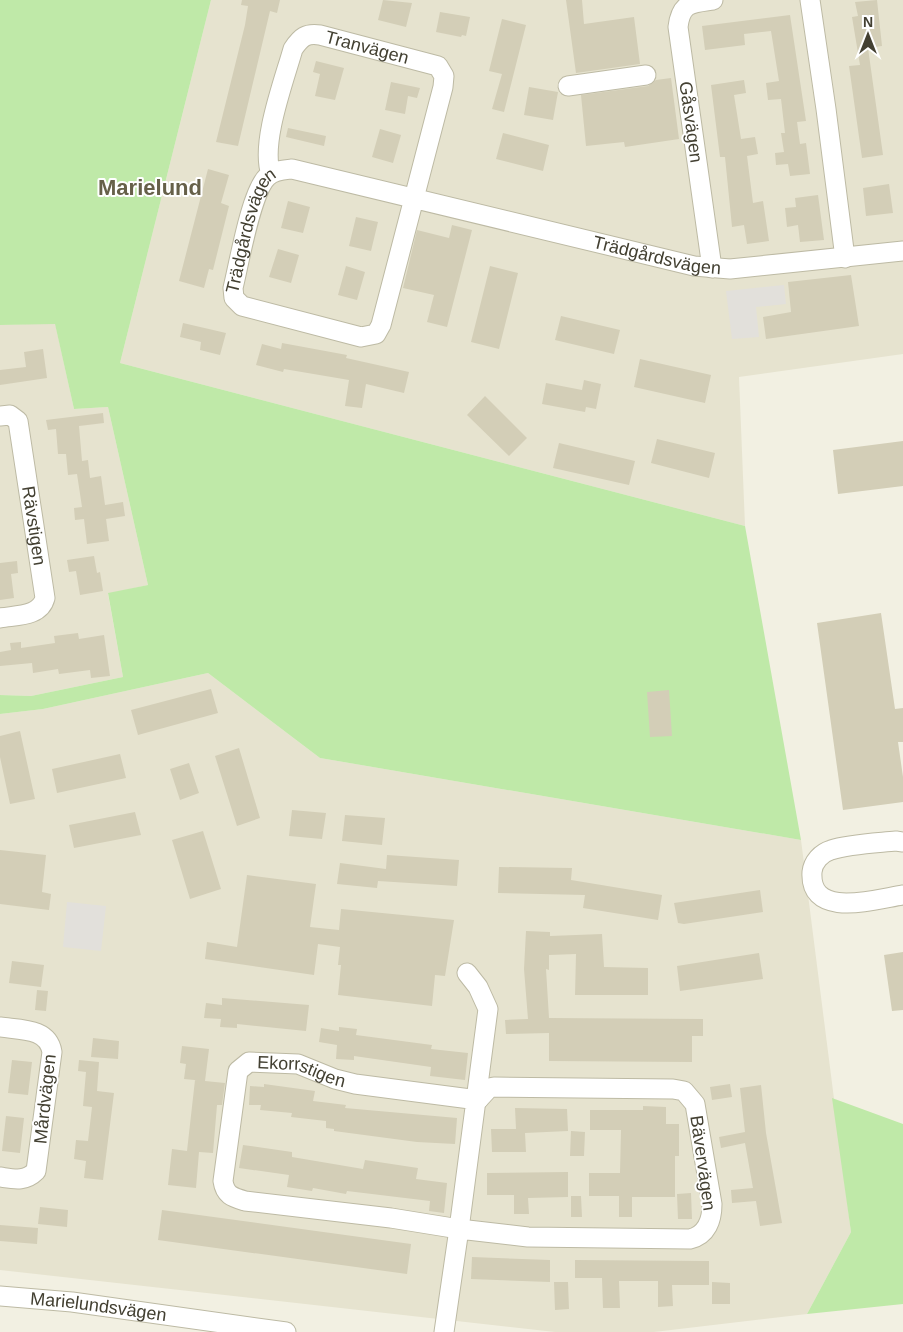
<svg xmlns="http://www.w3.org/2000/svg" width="903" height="1332" font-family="Helvetica,sans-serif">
	<rect width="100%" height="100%" fill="#f2f0e2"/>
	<path fill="#e6e3cf" d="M211,0h692v354l-164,23 6,149 -625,-163z
		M55,323l19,86 34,-2 40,178 -40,9 15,83 -92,19 -31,-1v-370z
		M208,673l112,85 481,82 50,392 -44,82 -153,18h-99l-555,-62v-556l43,-5z"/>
	<path fill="#bfe9a8" d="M0,0h211l-91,363 625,163 56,314 -481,-82 -112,-85 -165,36 -43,5v-19l31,1 92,-19 -15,-84 40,-8 -40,-178 -34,2 -19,-85 -55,1z
		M832,1098l71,26v180l-96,10 44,-82z"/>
	<path fill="#e2e0db" d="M784,285l2,19 -30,3 3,30 -27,2 -6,-48z
		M67,902l39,4 -5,45 -38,-4z"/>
	<path fill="#d3ceb7" d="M242,0h38l-3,13 -7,-2 -32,135 -22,-4 29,-117 3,-19 -7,-1z
		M383,0l29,3 -6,24 -28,-7z
		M566,0h16l2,24 50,-7 6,47 -64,9z
		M877,0l5,46 -14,2 15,107 -21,3 -13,-92 11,-1 -8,-48 6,-1 -3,-14z
		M440,12l30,5 -4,19 -4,-1 -1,2 -25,-5z
		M790,15l16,106 -9,1 3,22 6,-1 4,31 -20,2 -2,-12 -12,1 -1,-12 9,-1 -3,-19h4l-4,-34 -13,1 -2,-17 13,-2 -8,-50 -27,3 1,11 -40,5 -3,-24z
		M502,19l24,6 -22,87 -12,-3 10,-35 -13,-3z
		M316,61l28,7 -9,32 -20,-4 5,-22 -7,-2z
		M671,78l8,61 -54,8 -1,-5 -38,4 -5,-51 67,-9 8,-6z
		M744,80l2,13 -12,2 7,44 14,-2 3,17 -11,2 6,47 10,-2 6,40 -22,3 -3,-19 -12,2 -7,-70h-5l-9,-72z
		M391,82l29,6 -3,10 -9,-2 -3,18 -20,-4z
		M529,87l29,5 -5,28 -29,-5z
		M288,128l38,8 -2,10 -38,-9z
		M380,129l21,6 -8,28 -21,-6z
		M503,133l46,12 -6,26 -47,-12z
		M208,169l21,6 -8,28 8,3 -16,64 -4,-1 -5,19 -25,-7z
		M889,184l4,29 -27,3 -3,-28z
		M818,195l6,45 -24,2 -2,-17 -11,2 -2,-19 11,-1 -1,-9z
		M288,201l22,6 -7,26 -22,-5z
		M356,217l22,5 -7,29 -22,-5z
		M452,225l20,5 -25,97 -20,-5 7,-27 -31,-7 14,-58 32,8z
		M278,249l21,6 -8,28 -22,-6z
		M346,266l19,6 -8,28 -19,-5z
		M490,266l28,7 -19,76 -28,-7z
		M851,275l8,51 -93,13 -3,-22 28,-5 -3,-30z
		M561,316l59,14 -6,24 -59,-14z
		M183,323l43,10 -6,22 -20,-5 1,-8 -21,-5z
		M282,343l65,12 -1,3 63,14 -5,21 -38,-9 -4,24 -17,-2 4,-26 -65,-11 -1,3 -27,-7 6,-21 19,5z
		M43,349l4,29 -47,7v-15l26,-3 -2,-15z
		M640,359l71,16 -6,28 -71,-16z
		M584,380l17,4 -5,25 -10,-2 -1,5 -43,-8 4,-21 36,7z
		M485,396l42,42 -18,18 -42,-41z
		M103,413l1,10 -25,3 3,35 6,-1 2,18 11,-2 4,29 18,-3 2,14 -19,3 3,22 -22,3 -3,-25 -9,1 -1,-12 8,-1 -5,-33 -9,1 -2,-21h-8l-2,-25 -8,1 -2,-10z
		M657,439l58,14 -6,25 -58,-15z
		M903,441v45l-65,8 -5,-44z
		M559,443l76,18 -6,24 -76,-17z
		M94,556l3,17 3,-1 3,19 -23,4 -4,-24 -7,1 -2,-12z
		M17,561l1,12 -7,1 3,24 -14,2v-37z
		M881,613l14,96 8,-1v34h-5l5,35v25l-60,8 -26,-187z
		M78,633l1,6 25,-4 6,41 -19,2 -1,-8 -31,4 -1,-5 -25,4 -1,-10 -32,3v-14l11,-2 -1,-7 11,-1v6l34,-5 -1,-7z
		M211,689l7,24 -80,22 -7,-25z
		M669,690l3,46 -22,1 -3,-45z
		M20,731l15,68 -25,5 -10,-47v-21z
		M239,748l21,70 -23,8 -22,-70z
		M120,754l6,24 -69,15 -5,-24z
		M189,763l10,30 -19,7 -10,-31z
		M292,810l34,3 -4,26 -33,-3z
		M135,812l6,23 -67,13 -5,-23z
		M345,815l40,3 -3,27 -40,-4z
		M203,831l18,58 -31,10 -18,-59z
		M0,850l46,5 -4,37 9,2 -2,16 -49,-6z
		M387,855l72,5 -2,26 -79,-5 -1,7 -40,-4 3,-21 46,6z
		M499,867l73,1 -1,12 91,15 -4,25 -75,-12 2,-13 -87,-2z
		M247,875l69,9 -6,43 29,3 2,-21 113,11 -9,56 -10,-1 -3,31 -94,-11 3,-30h-3l2,-18 -22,-3 -4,31 -109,-16 2,-17 30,5z
		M760,890l3,22 -79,12 -6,-1 -4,-20z
		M526,931l24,1v4l52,-2 2,33 44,1v27h-73l1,-41 -27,1v15l-3,-1 3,49 154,1v17h-11v26l-143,-1v-28l-43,1 -1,-14 23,-1 -4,-50z
		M903,952v58l-11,1 -8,-56z
		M759,953l4,26 -83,12 -3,-25z
		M12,961l32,4 -3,22 -32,-4z
		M37,990l11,1 -2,20 -11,-1z
		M222,998l87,7 -3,26 -69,-7v4l-17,-1 1,-8 -17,-1 2,-15 16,2z
		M339,1027l18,2 -1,6 76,10 -1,4 37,4 -3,27 -35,-4 1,-9 -77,-11v4l-18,-1 1,-14 -18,-3 2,-14 18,3z
		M93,1038l26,3 -1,18 -27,-2z
		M182,1046l27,3 -4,32 -21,-2 2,-15 -6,-1z
		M12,1060l20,2 -4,33 -20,-2z
		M79,1060l20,2 -2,29 17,2 -11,87 -19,-2 2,-17 -12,-2 2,-19 12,1 4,-34 -9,-1 3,-34 -8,-1z
		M195,1080l30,3 -3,22h-5l-4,48 -14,-1 -3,36 -28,-3 4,-36 15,2z
		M264,1084l51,7 -2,10 33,4 -1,3 112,10 -2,26 -38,-2 -83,-11v-2l-8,-1v-7l-35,-4 1,-4 -32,-3 1,-5h-12l1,-19 14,1z
		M730,1084l2,13 -20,3 -2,-13z
		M761,1085l5,48 16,90 -22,3 -4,-25 -24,2 -1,-13 22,-2 -8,-45 -24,5 -2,-11 26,-5 -5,-44z
		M643,1106l23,1v17h13v32h-4v41h-43v20h-13v-21h-30v-23h31l1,-43h-31v-20h53z
		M515,1108l52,1 1,22 -43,2 1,19h-34l-1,-23h25z
		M6,1116l18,2 -4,35 -18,-2z
		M571,1131l14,1 -1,24h-14z
		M243,1145l49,7v5l71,12 2,-9 53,8 -2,11 31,4 -3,30 -15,-2 1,-10 -83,-10 -1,3 -33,-6 -1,3 -25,-4 2,-12 -50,-7z
		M568,1172v25l-40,1 1,16h-15v-19h-27v-22z
		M691,1193l1,26h-14l-1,-25z
		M571,1196h10l1,21h-11z
		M40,1207l28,3 -1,17 -29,-3z
		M162,1210l249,34 -4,30 -249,-34z
		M0,1225l38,3 -1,16 -37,-3z
		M472,1257l78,3v22l-79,-3z
		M575,1260l134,1v24h-37l1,21 -15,1v-26h-39l1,27h-17l-1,-30h-27z
		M554,1282h14l1,27 -14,1z
		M712,1282l18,1v21h-18z"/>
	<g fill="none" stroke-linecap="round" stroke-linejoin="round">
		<defs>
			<g id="minor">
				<path d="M810,0l16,109 19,149"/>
				<path d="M568,86l78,-11"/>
				<path id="s1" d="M271,174c-11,-30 13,-93 22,-125 8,-12 13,-16 27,-14l118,31 6,10 -1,11 -62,238 -5,9 -15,3 -119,-31 -8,-8 -1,-10c6,-24 18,-96 34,-111 7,-7 17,-7 25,-8l402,97 36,3 173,-18"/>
				<path d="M712,268l-34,-241c3,-25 14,-24 35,-27"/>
				<path id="s2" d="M0,416l10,-1 8,6 27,177c-5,19 -29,17 -45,20"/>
				<path d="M903,842l-7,-1c-20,2 -47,3 -65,9 -10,3 -18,12 -19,22 -3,48 64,27 91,23"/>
				<path id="s3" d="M467,973l11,14 10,22 -29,220 -68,-11 -146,-17c-13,-4 -20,-6 -22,-20l15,-110 11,-9 49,2 37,15 20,5 123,16"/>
				<path d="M0,1027c21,3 48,1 52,25l-16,119c-11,11 -22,8 -36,6"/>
				<path id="s4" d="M0,1296l72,6 214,30"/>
				<path d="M444,1332l15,-103 69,8 162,2c17,-4 22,-19 22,-35l-17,-100 -11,-13 -11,-2 -179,-2 -5,1 -11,12"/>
			</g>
		</defs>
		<use href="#minor" stroke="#bdbaa4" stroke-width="21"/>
		<use href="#minor" stroke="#fff" stroke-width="19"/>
	</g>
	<g text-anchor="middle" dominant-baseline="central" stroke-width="4" stroke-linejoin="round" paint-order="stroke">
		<g font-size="18" fill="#434032" stroke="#fff">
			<text stroke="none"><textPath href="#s1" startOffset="210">Tranvägen</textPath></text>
			<text transform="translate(691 122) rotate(82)">Gåsvägen</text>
			<text stroke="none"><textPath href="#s1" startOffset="782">Trädgårdsvägen</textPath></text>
			<text stroke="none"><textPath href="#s1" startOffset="1241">Trädgårdsvägen</textPath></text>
			<text stroke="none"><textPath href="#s2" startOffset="126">Rävstigen</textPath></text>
			<text stroke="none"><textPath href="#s3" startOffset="691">Ekorrstigen</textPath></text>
			<text transform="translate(45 1099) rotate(-84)">Mårdvägen</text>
			<text transform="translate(703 1163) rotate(82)">Bävervägen</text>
			<text stroke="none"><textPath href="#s4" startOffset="99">Marielundsvägen</textPath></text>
		</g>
		<g font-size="22" font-weight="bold" fill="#666049" stroke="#fff">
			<text x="150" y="187">Marielund</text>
		</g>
	</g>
	<g transform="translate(868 35)" stroke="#ffffff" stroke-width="4" paint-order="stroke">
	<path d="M0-4L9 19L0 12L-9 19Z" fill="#434032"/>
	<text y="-8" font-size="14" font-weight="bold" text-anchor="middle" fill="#434032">N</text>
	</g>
</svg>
